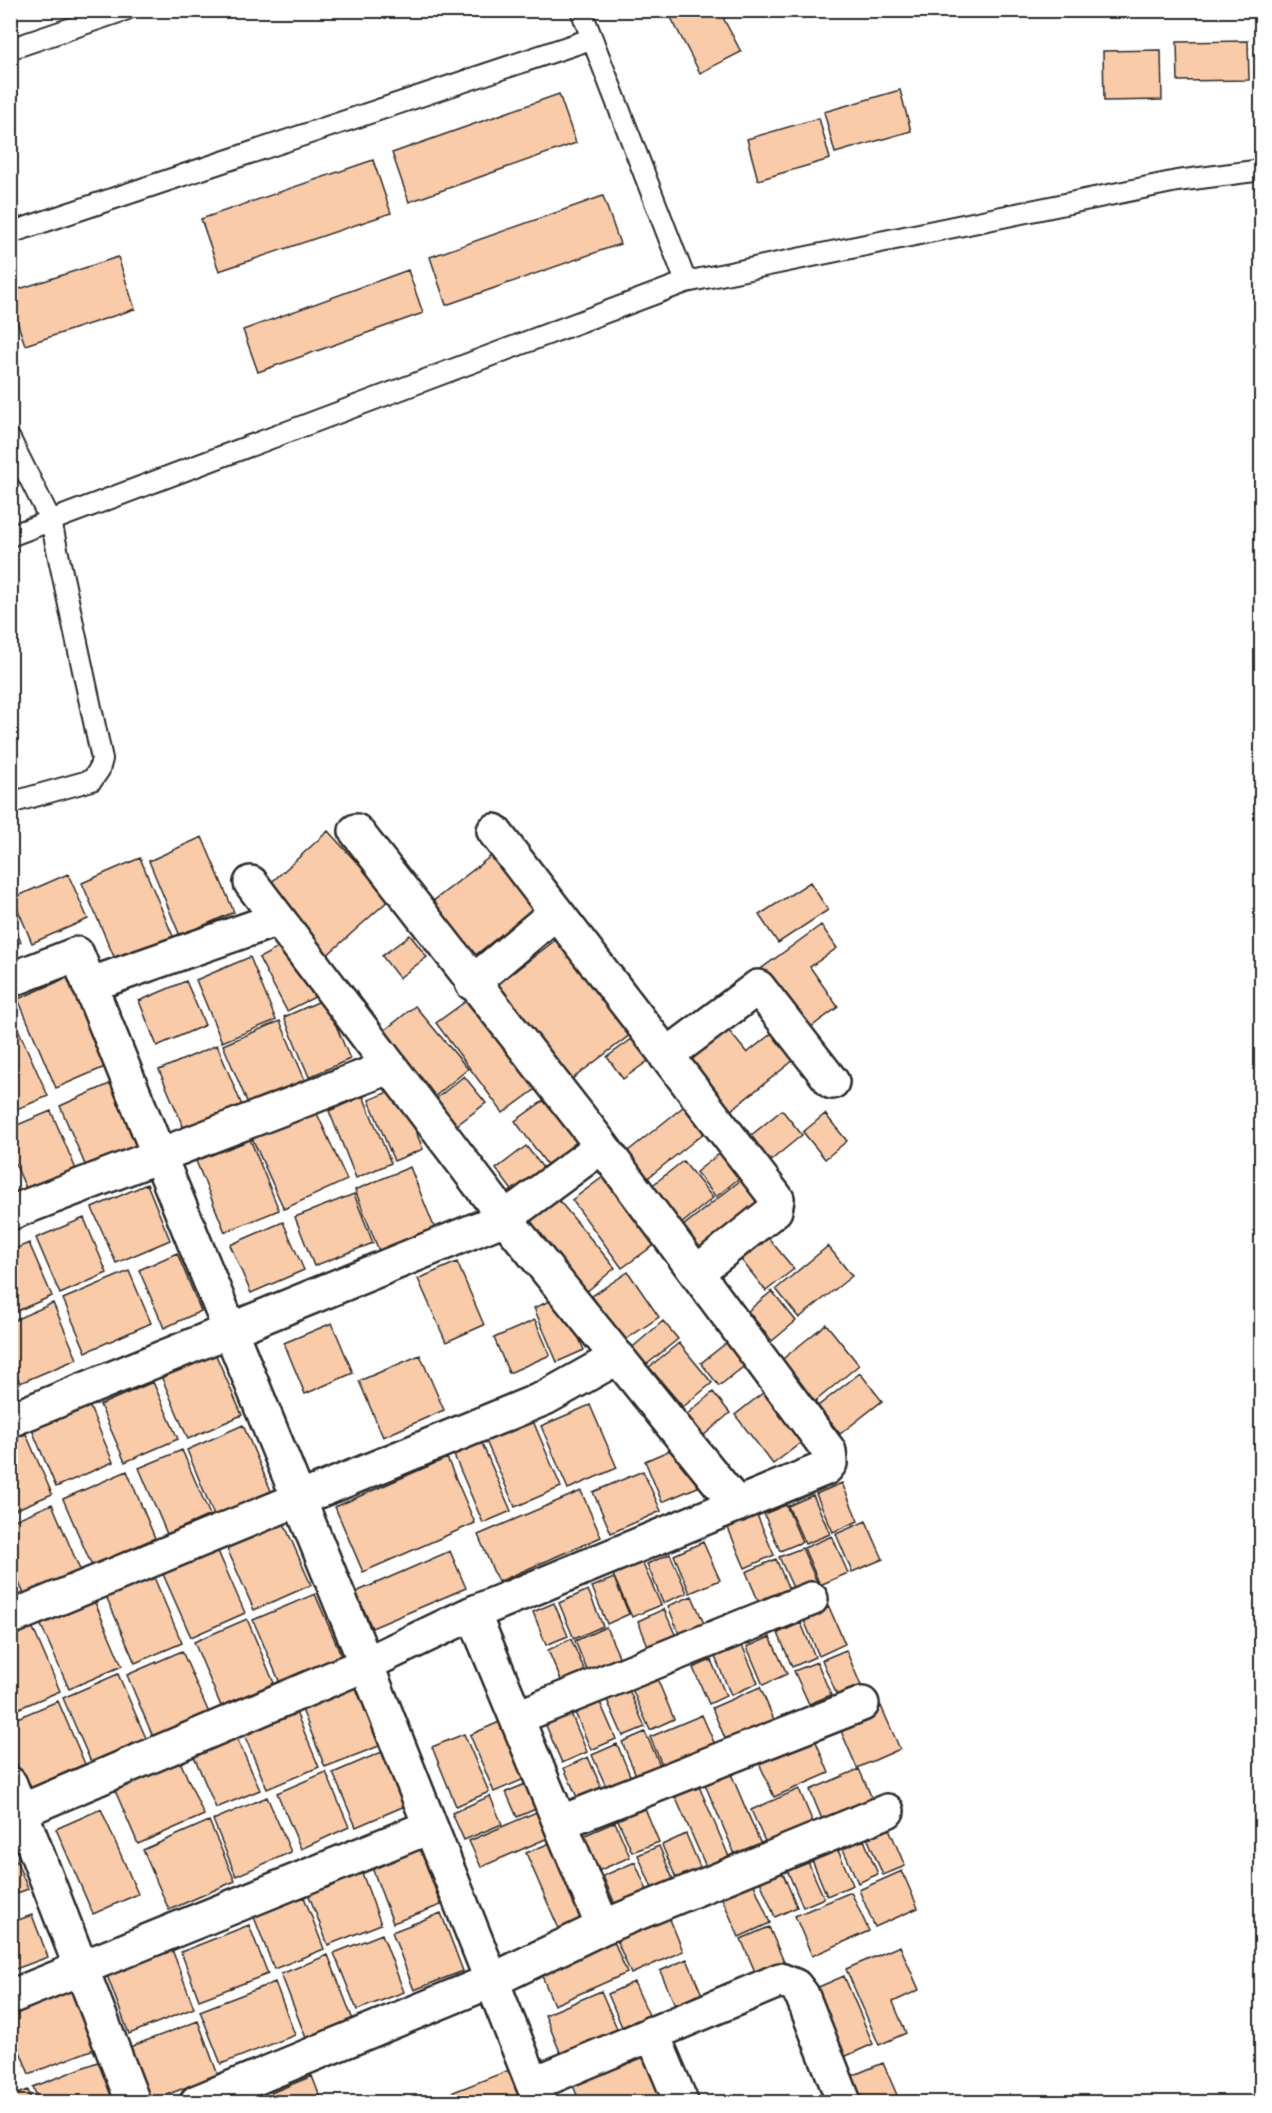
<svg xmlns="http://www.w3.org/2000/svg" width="1272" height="2113" font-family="Mali,sans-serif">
	<rect width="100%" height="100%" fill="#fff"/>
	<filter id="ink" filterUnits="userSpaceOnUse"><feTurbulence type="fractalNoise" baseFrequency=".0167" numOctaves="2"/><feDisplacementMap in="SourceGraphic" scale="12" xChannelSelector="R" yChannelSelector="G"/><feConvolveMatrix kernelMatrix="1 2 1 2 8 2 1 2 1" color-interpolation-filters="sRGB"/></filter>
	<g filter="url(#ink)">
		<path fill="#f9cba8" stroke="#2b2b2b" stroke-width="1.5" d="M667,10h52l22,42 -41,21z
			M1248,41l1,39 -71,1 -1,-39z
			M1161,50l1,50 -58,1 -1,-50z
			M900,90l11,41 -76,22 -11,-41z
			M559,94l17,49 -167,59 -17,-49z
			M819,118l11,41 -72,21 -11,-41z
			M373,160l18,53 -172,58 -18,-52z
			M603,196l17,48 -174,61 -16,-48z
			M118,257l17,52 -110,36 -15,-44v-9z
			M408,270l15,43 -165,59 -15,-42z
			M328,831l62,68 -65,58 -61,-68z
			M202,837l32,75 -54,24 -31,-75z
			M500,849l42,54 -68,53 -42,-54z
			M140,858l35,83 -57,25 -36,-83z
			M68,874l20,45 -56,24 -19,-45z
			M810,882l18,28 -50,33 -19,-28z
			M10,919l11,23 -11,5z
			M821,925l16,23 -27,19 28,40 -31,23 -45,-62z
			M410,935l17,22 -28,21 -17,-22z
			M562,935l73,96 -72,55 -74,-95z
			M291,941l28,54 -32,16 -28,-53z
			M250,957l26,63 -54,22 -26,-62z
			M76,974l38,89 -58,25 -38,-89z
			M186,981l19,44 -48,21 -18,-45z
			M325,999l25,60 -41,18 -25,-60z
			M469,999l67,90 -33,24 -67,-90z
			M415,1006l53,63 -35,29 -53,-64z
			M10,1011l38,85 -38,16z
			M280,1021l25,59 -57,24 -25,-59z
			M725,1026l22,27 30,-24 22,27 -69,55 -43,-54z
			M636,1036l16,22 -29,21 -16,-22z
			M217,1045l26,63 -57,25 -27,-63z
			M464,1076l22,27 -33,25 -21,-26z
			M114,1082l29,69 -54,23 -29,-68z
			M398,1088l25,61 -29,12 -25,-61z
			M363,1096l28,67 -35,15 -27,-67z
			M546,1099l35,49 -30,22 -36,-49z
			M688,1103l21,26 -65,52 -21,-26z
			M315,1109l32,71 -63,29 -32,-71z
			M782,1110l20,25 -33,27 -20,-25z
			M51,1111l27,63 -49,21 -19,-43v-24z
			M825,1114l22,27 -22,18 -22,-27z
			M250,1139l29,71 -54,22 -29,-71z
			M526,1146l22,28 -31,23 -21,-28z
			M728,1147l20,24 -32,26 -20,-25z
			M683,1161l30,37 -38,31 -30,-38z
			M410,1167l29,72 -56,22 -28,-71z
			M607,1174l50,69 -35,25 -50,-68z
			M746,1176l19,24 -68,55 -19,-25z
			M147,1184l23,56 -54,23 -24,-55z
			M354,1194l19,49 -59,23 -19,-49z
			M556,1197l59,71 -30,25 -60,-70z
			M84,1218l23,55 -47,21 -24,-56z
			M283,1222l21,48 -53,23 -21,-48z
			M766,1235l28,34 -28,22 -27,-34z
			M29,1243l23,53 -42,18v-63z
			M828,1246l24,30 -53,42 -23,-29z
			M177,1253l24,58 -37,17 -25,-58z
			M457,1262l27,63 -38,17 -28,-63z
			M129,1271l22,52 -65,29 -23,-53z
			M628,1272l31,45 -37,25 -30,-46z
			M772,1291l24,30 -24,20 -24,-30z
			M561,1296l23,54 -27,12 -23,-54z
			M53,1303l24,56 -57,24 -10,-22v-39z
			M535,1320l15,35 -41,18 -15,-35z
			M663,1321l15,18 -37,30 -14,-17z
			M332,1323l21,50 -48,21 -21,-51z
			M826,1324l33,41 -47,39 -33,-42z
			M734,1337l18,23 -33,26 -18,-23z
			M679,1343l33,40 -29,24 -34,-40z
			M215,1353l27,62 -54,24 -27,-63z
			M420,1355l24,55 -61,27 -24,-56z
			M860,1373l22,28 -42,33 -22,-28z
			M153,1382l25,57 -53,23 -25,-57z
			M769,1388l38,50 -34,26 -38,-49z
			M713,1392l17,21 -34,29 -18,-20z
			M89,1405l24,57 -57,25 -24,-57z
			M590,1405l27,63 -49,21 -27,-63z
			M533,1421l28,66 -46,20 -29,-66z
			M243,1425l29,68 -57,25 -28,-68z
			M26,1434l26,60 -42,18v-72z
			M481,1441l30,70 -28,12 -30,-70z
			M682,1445l18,41 -38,16 -17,-41z
			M182,1450l28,65 -43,19 -28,-66z
			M447,1458l28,65 -112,49 -28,-65z
			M127,1471l28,67 -63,28 -29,-67z
			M643,1471l18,40 -50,22 -18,-41z
			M842,1483l16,38 -25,11 -17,-38z
			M581,1491l20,46 -103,45 -20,-47z
			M813,1495l17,39 -25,10 -17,-38z
			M52,1504l29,68 -56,24 -15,-33v-41z
			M786,1505l16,37 -22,9 -16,-37z
			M757,1515l17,40 -29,13 -17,-40z
			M283,1521l28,64 -57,25 -28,-64z
			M866,1521l17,38 -31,13 -16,-38z
			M832,1536l16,37 -28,12 -16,-37z
			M703,1542l17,38 -30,13 -16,-38z
			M802,1548l15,34 -22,10 -16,-35z
			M217,1549l28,64 -54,24 -29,-65z
			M450,1551l16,37 -94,40 -16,-36z
			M670,1554l17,39 -24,10 -16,-39z
			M776,1559l14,33 -30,13 -14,-33z
			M642,1562l19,43 -29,12 -19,-42z
			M153,1575l29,68 -47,20 -29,-67z
			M614,1578l15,36 -22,10 -15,-37z
			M588,1590l15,36 -29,13 -15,-36z
			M315,1594l30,70 -62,26 -30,-70z
			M692,1596l14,32 -25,11 -13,-33z
			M94,1600l28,66 -53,23 -29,-66z
			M554,1603l14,33 -22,9 -13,-33z
			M829,1607l16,37 -26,12 -16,-38z
			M664,1609l13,30 -27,12 -12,-30z
			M247,1619l27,64 -53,23 -27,-64z
			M801,1623l14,34 -23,10 -14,-34z
			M32,1626l28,65 -50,21v-77z
			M606,1627l16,36 -32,14 -15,-36z
			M770,1637l17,37 -24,11 -16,-38z
			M571,1639l16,37 -23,11 -16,-37z
			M742,1645l16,38 -27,12 -16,-38z
			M846,1650l16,38 -24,10 -16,-38z
			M182,1651l30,69 -56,24 -29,-69z
			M711,1660l15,36 -17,8 -16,-36z
			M817,1662l14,33 -22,9 -15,-33z
			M118,1674l28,64 -55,24 -28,-64z
			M656,1676l18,43 -24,11 -19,-43z
			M356,1686l23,60 -54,21 -24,-60z
			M760,1687l15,35 -48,21 -15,-35z
			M629,1690l16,37 -22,9 -16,-36z
			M599,1700l17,39 -25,11 -17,-40z
			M58,1701l27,63 -57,25 -18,-40v-28z
			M881,1706l19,43 -43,19 -19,-44z
			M295,1710l24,57 -52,22 -24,-57z
			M570,1711l17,41 -25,11 -17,-40z
			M702,1715l14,32 -52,22 -14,-32z
			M506,1719l25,57 -37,16 -24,-57z
			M645,1732l15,33 -24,10 -14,-33z
			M812,1732l17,41 -55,24 -18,-41z
			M464,1734l25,58 -33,14 -24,-59z
			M236,1736l24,54 -44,18 -23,-54z
			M617,1744l15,36 -24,11 -16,-36z
			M384,1751l23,54 -51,22 -23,-54z
			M588,1757l16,37 -24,10 -16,-36z
			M179,1759l25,56 -66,29 -24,-56z
			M729,1769l33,78 -25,12 -34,-79z
			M859,1769l17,38 -50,22 -16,-39z
			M326,1772l23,55 -48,22 -24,-56z
			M535,1780l10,25 -28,12 -11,-25z
			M698,1784l32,75 -23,10 -33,-75z
			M799,1789l15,36 -47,21 -16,-36z
			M490,1796l12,28 -38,16 -12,-27z
			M267,1797l24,55 -55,24 -23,-56z
			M642,1801l17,41 -27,10 -17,-39z
			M546,1808l11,26 -76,33 -12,-26z
			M101,1809l37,85 -45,20 -37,-85z
			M209,1821l26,60 -66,29 -26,-60z
			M615,1822l15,35 -32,14 -15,-35z
			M888,1826l17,40 -22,9 -17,-40z
			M686,1834l17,40 -24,11 -17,-40z
			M560,1839l33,75 -34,15 -33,-76z
			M864,1840l14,34 -20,9 -15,-34z
			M10,1845l18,44 -18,7z
			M419,1846l22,59 -48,18 -22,-58z
			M659,1846l16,38 -21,9 -16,-38z
			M837,1848l16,37 -26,11 -15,-36z
			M635,1862l14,33 -32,14 -14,-33z
			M808,1862l16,36 -21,9 -16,-37z
			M781,1869l16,38 -22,10 -16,-38z
			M902,1871l16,37 -43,19 -16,-37z
			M362,1873l19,51 -53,21 -20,-52z
			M753,1882l17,41 -31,14 -18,-41z
			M851,1892l18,39 -57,25 -17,-40z
			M304,1897l20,52 -50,20 -20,-52z
			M667,1912l16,39 -52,23 -17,-40z
			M441,1913l22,58 -49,19 -22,-58z
			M32,1915l16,42 -35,13 -3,-47z
			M249,1925l19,49 -69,26 -18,-48z
			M769,1927l15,35 -28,12 -15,-35z
			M382,1934l22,58 -47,18 -23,-57z
			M613,1939l14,34 -73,32 -14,-34z
			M170,1944l24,64 -65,26 -24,-64z
			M900,1946l19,44 -26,12 13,31 -27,12 -33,-76z
			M328,1955l25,65 -47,18 -25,-64z
			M687,1959l16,38 -26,12 -17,-38z
			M844,1976l29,68 -29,13 -30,-68z
			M275,1982l20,53 -74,29 -21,-53z
			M634,1982l15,33 -27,12 -14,-33z
			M72,1990l22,59 -65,25 -19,-48v-12z
			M601,1991l18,42 -57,24 -17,-42z
			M198,2021l20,54 -70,27 -21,-54z
			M640,2048l23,51 -8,3h-75l-10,-23z
			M10,2050l10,24 -10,4z
			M100,2061l17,41h-78l-6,-15z
			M883,2063l14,32 -17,7h-20l-11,-25z
			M517,2067l14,35h-77l-3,-9z
			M312,2076l10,26h-48l-3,-9z
			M28,2090l4,12h-22v-5z"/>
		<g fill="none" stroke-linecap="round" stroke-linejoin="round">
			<defs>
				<path id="service" d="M581,10l105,272
					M10,49l115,-39
					M10,233l581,-194
					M10,439l41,82 51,238 -3,11 -7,10 -82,23
					M10,536l676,-254 491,-101 85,-11"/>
				<path id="minor" d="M494,831l283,368 -2,11 -78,62
					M251,883l254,335 232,287
					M10,980l67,-26 289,710 174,438
					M472,983l83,-70
					M89,985l189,-66
					M666,1056l92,-69 74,95
					M10,1213l379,-146
					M10,1420l495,-202 97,-72
					M473,1613l130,314
					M10,1618l535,-220 73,-41
					M518,1717l293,-118
					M10,1784l123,318
					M10,1816l356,-152 107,-51 353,-145 4,-5 -1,-12 -227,-305 -246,-315
					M562,1822l300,-118
					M10,1997l419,-170
					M652,2033l29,69
					M533,2084l247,-104 15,6 7,9 42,107
					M197,2102l294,-121 112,-54 284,-116"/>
			</defs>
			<use href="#service" stroke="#2b2b2b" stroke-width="24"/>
			<use href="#minor" stroke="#2b2b2b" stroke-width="38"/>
			<use href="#service" stroke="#fff" stroke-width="20"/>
			<use href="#minor" stroke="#fff" stroke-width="33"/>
		</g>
	</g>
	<rect width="1272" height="2113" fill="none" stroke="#fff" stroke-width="36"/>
	<rect x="18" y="18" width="1236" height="2077" fill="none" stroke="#2b2b2b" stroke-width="2" filter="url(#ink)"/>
</svg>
